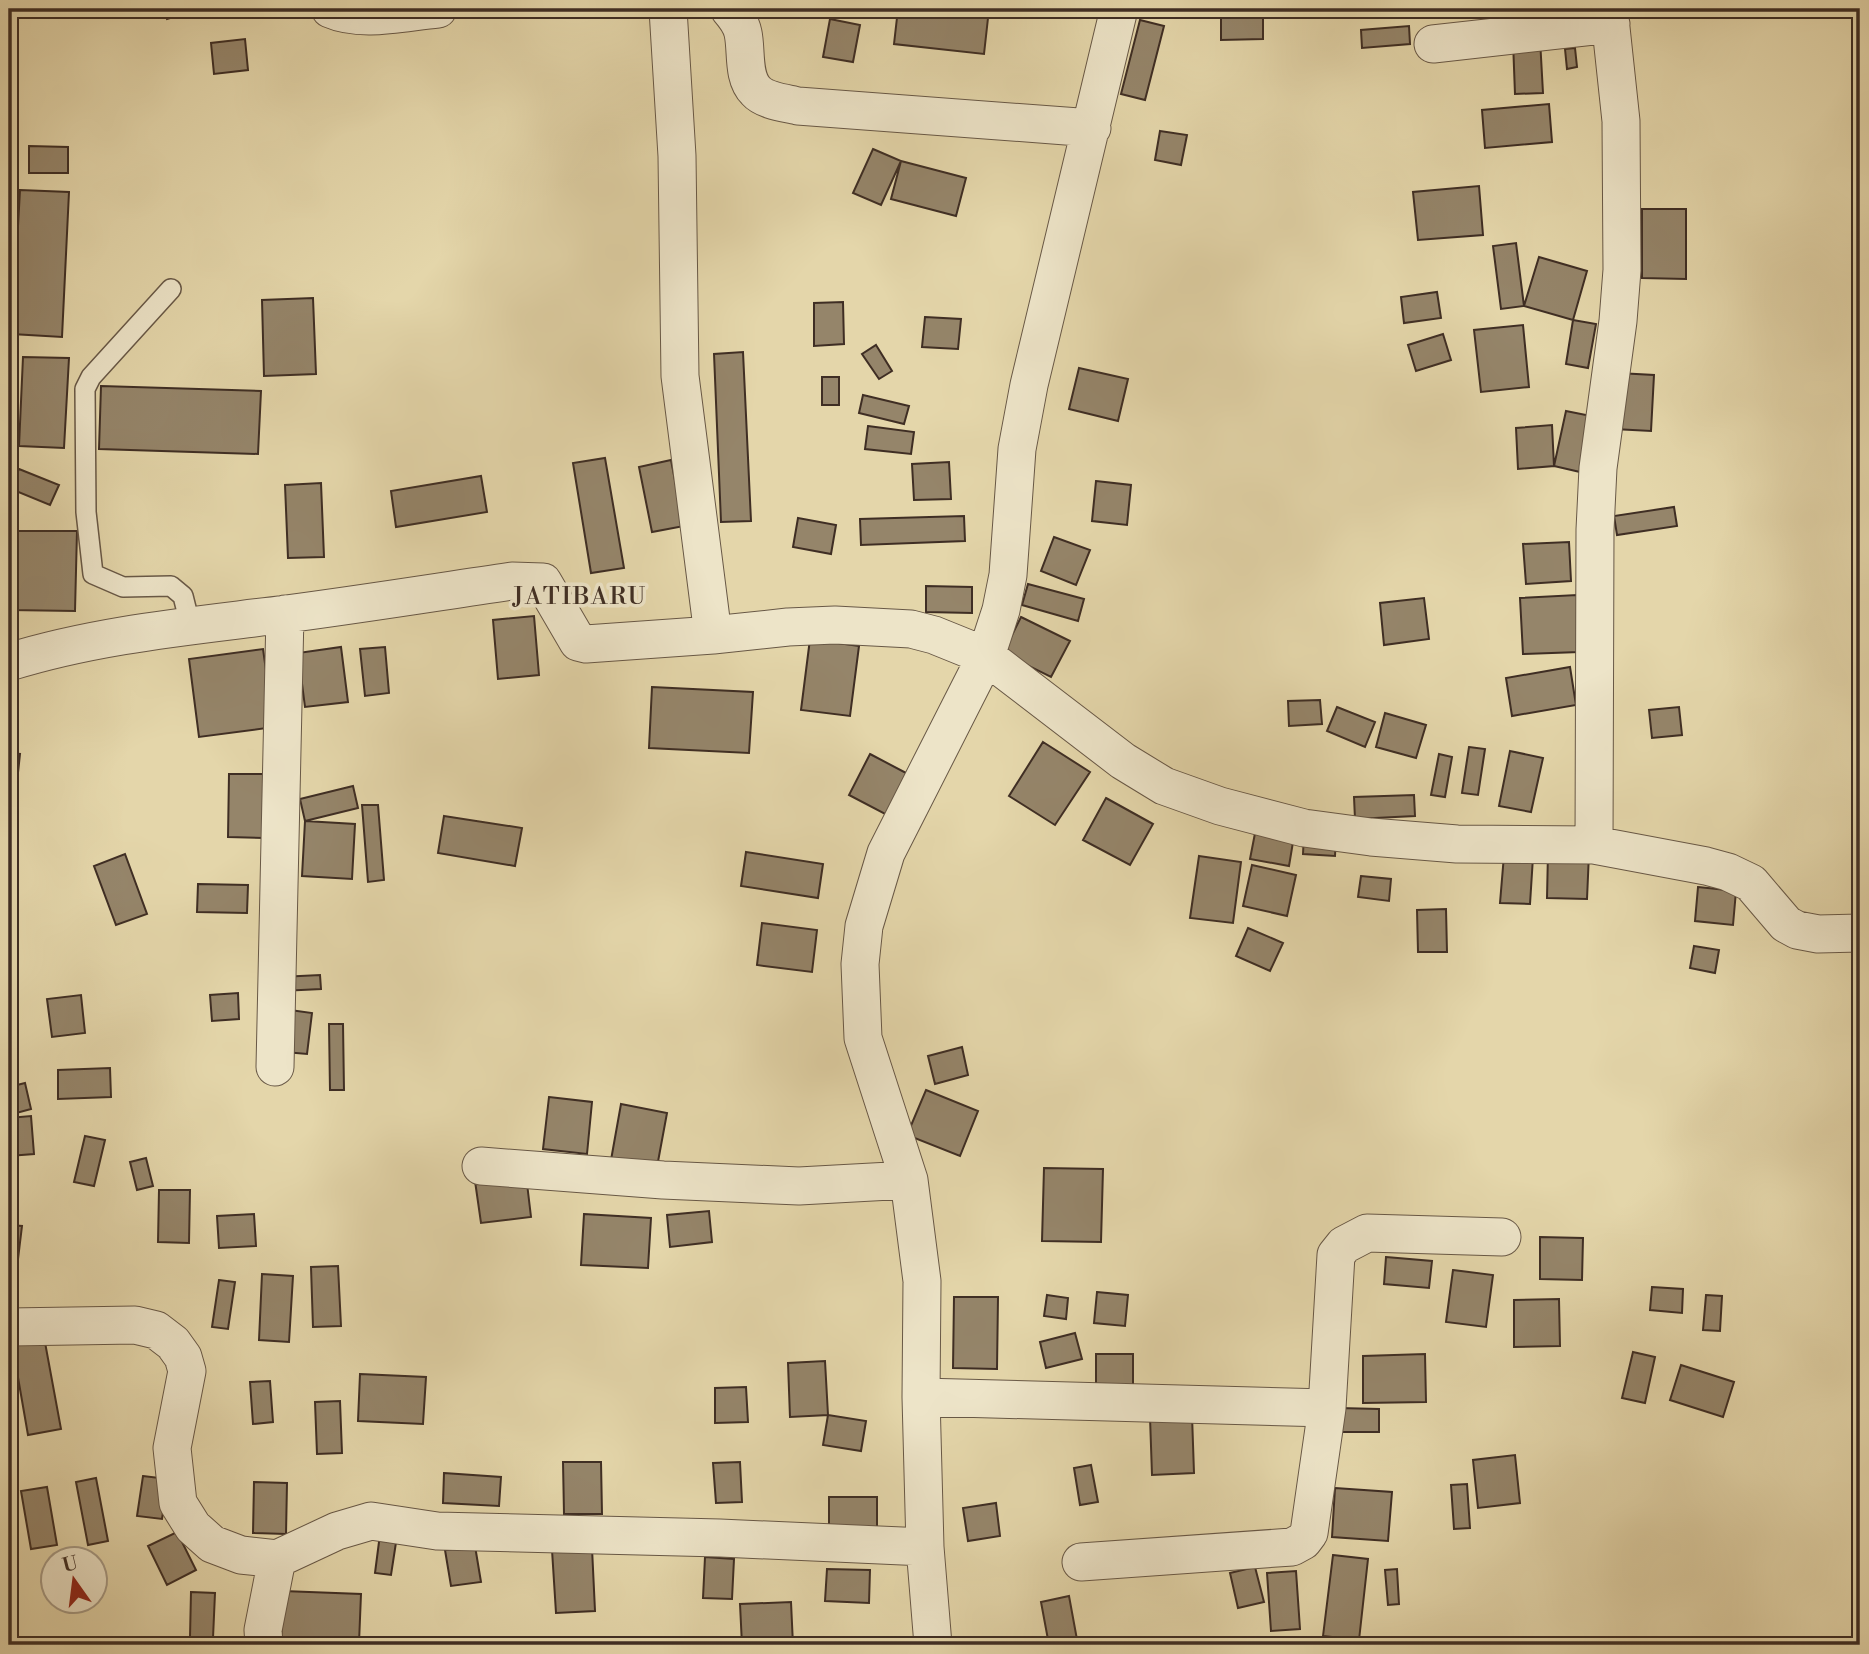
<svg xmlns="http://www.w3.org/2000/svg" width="1869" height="1654" font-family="'Libre Bodoni',serif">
	<rect width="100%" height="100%" fill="#e4d6aa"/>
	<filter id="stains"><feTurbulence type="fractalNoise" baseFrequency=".00286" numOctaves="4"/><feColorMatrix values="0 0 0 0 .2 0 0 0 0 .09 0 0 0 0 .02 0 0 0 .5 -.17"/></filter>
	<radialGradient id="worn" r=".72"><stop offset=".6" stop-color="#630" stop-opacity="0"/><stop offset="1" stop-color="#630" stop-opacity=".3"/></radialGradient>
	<path fill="#95856a" stroke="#3f2e24" stroke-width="2" d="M163,9h36l-32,10z
		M898,9h91l-5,45 -90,-10z
		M1221,9h42v30l-42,1z
		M830,19l30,6 -7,37 -30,-5z
		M1140,20l24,6 -19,74 -24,-6z
		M1409,26l1,18 -48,4 -1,-18z
		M245,39l3,31 -34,4 -3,-31z
		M1540,39l3,54 -28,1 -2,-53z
		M1575,48l2,19 -10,2 -2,-20z
		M1549,104l3,38 -67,6 -3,-38z
		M1160,131l27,4 -6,30 -26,-5z
		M29,146l39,1v26h-39z
		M873,149l28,12 -20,44 -28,-12z
		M901,161l65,17 -10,38 -65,-17z
		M1479,186l4,49 -65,5 -5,-48z
		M20,190l49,2 -7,145 -50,-3z
		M1642,209h44v70l-44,-1z
		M1516,243l8,63 -23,3 -8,-63z
		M1539,257l48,14 -14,49 -49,-14z
		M1437,292l4,26 -37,5 -3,-26z
		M313,298l3,76 -52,2 -2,-76z
		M843,302l1,42 -30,2v-43z
		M925,317l36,2 -3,30 -36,-2z
		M1573,320l23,4 -8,44 -22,-4z
		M1523,325l6,62 -48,5 -7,-62z
		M1443,334l8,26 -35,11 -8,-26z
		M876,345l16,26 -13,8 -17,-25z
		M743,352l8,169 -30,1 -7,-168z
		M23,357l46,1 -5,90 -45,-2z
		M1079,368l49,11 -10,42 -49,-12z
		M1618,373l36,2 -3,56 -37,-2z
		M822,377h17v28h-17z
		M101,386l160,5 -3,63 -159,-5z
		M863,395l46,11 -5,18 -45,-11z
		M1566,411l25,5 -11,56 -26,-6z
		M1552,425l2,41 -36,3 -2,-41z
		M868,426l46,6 -3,22 -46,-5z
		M605,458l19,110 -33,5 -18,-110z
		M671,460l13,66 -32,6 -13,-65z
		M949,462l2,37 -37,1 -2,-36z
		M19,469l40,16 -9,20 -39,-16z
		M481,476l6,36 -91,15 -5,-36z
		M1096,481l35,4 -4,40 -35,-4z
		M321,483l3,74 -36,1 -3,-73z
		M1674,507l3,19 -60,9 -3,-19z
		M964,516l1,25 -104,4 -1,-26z
		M798,518l38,7 -5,29 -38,-7z
		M11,531h66l-2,80 -65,-1z
		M1054,537l36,13 -14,35 -35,-14z
		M1569,542l2,39 -45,3 -3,-40z
		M1028,584l56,15 -6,22 -56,-16z
		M926,586l46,1v26l-46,-1z
		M1577,595l2,57 -56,2 -3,-56z
		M1424,598l5,41 -45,6 -4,-42z
		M534,616l5,59 -41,4 -5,-59z
		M1021,617l49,24 -19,36 -48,-24z
		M810,639l49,7 -9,70 -49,-6z
		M341,647l7,55 -43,5 -7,-54z
		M385,647l4,46 -24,3 -5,-47z
		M263,649l11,78 -75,10 -10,-78z
		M1570,667l6,38 -64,11 -6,-38z
		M652,687l101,5 -4,61 -100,-5z
		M1320,700l2,24 -33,2 -1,-25z
		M1337,707l38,15 -10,25 -38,-16z
		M1679,707l3,28 -30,3 -3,-28z
		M1385,713l41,12 -10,33 -40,-11z
		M1043,742l47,30 -35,53 -46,-29z
		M1469,747l16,2 -7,46 -16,-2z
		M1510,751l33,7 -12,54 -32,-6z
		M9,753l11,1 -7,65 -4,-1z
		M870,754l38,20 -21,41 -38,-20z
		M1439,754l13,3 -7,40 -14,-2z
		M229,774h36l-1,64 -36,-1z
		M353,786l5,22 -53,13 -5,-22z
		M1414,795l1,21 -60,3 -1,-22z
		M1106,798l47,26 -23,41 -47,-25z
		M362,805h16l6,75 -16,2z
		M444,816l78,12 -7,38 -77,-13z
		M305,821l50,3 -3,55 -50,-3z
		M1257,823l38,7 -6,36 -39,-7z
		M1304,834l32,2 -1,20 -32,-2z
		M746,852l77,12 -5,34 -77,-12z
		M1548,852l41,1 -2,46 -40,-1z
		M125,854l22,60 -31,11 -22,-59z
		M1504,855l29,2 -3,47 -30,-1z
		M1199,856l42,6 -8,61 -43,-5z
		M1252,865l44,10 -9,41 -44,-10z
		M1361,876l30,3 -2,22 -31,-4z
		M198,884l50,1 -1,28 -50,-1z
		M1698,887l38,4 -3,34 -38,-4z
		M1446,909l1,43h-29l-1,-42z
		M762,923l55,7 -5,42 -55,-7z
		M1248,928l35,15 -13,28 -34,-15z
		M1694,946l25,4 -4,23 -25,-5z
		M320,975l1,14 -40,2 -1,-14z
		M238,993l1,26 -27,2 -2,-26z
		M81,995l4,38 -33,4 -5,-38z
		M290,1010l22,3 -5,41 -22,-2z
		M329,1024h14l1,66h-14z
		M962,1047l6,28 -33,9 -7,-28z
		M110,1068l1,29 -53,2v-29z
		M25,1083l6,26 -22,6v-28z
		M926,1090l52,21 -18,45 -53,-21z
		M549,1097l43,5 -5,52 -44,-5z
		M621,1104l46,9 -10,54 -46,-7z
		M31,1116l3,38 -25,2v-38z
		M85,1136l20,4 -11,46 -20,-4z
		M146,1158l7,28 -16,4 -7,-28z
		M1044,1168l59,1 -2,73 -59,-1z
		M526,1175l5,42 -50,6 -6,-42z
		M159,1190h31l-1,53 -31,-1z
		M709,1211l3,31 -42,5 -3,-32z
		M254,1214l2,32 -37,2 -2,-32z
		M584,1214l67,4 -3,50 -67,-3z
		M9,1225l13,1 -8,66h-5z
		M1540,1237l43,1 -1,42 -42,-1z
		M1386,1257l46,4 -3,27 -45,-4z
		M338,1266l3,60 -28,1 -2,-60z
		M1453,1270l40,5 -7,52 -40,-5z
		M262,1274l31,2 -4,66 -30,-2z
		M219,1280l16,2 -7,47 -16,-2z
		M1652,1287l31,2 -1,24 -32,-3z
		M1097,1292l31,3 -3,31 -31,-3z
		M1047,1295l21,3 -2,21 -22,-3z
		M1706,1295l16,1 -2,35 -17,-1z
		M954,1297h44l-1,72 -44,-1z
		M1559,1299l1,47 -46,1v-47z
		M1075,1333l7,26 -36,9 -6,-26z
		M44,1337l17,92 -33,6 -16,-92z
		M1633,1352l22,5 -10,46 -23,-5z
		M1096,1354h37v40h-37z
		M1425,1354l1,48 -63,1v-47z
		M825,1361l3,54 -38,2 -2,-54z
		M1681,1365l53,17 -11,35 -53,-17z
		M360,1374l66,3 -3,47 -65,-3z
		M270,1381l3,41 -20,2 -3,-42z
		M746,1387l2,35 -33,1v-35z
		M340,1401l2,52 -25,1 -2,-52z
		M1339,1408l40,1v23h-41z
		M828,1415l38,6 -5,30 -38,-6z
		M1192,1415l2,58 -42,2 -2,-58z
		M1515,1455l5,48 -42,5 -5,-48z
		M563,1462h38l1,52h-38z
		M740,1462l2,40 -26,1 -3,-40z
		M1091,1465l7,37 -18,3 -6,-37z
		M444,1473l57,4 -2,29 -56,-3z
		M143,1476l25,3 -6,40 -25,-3z
		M96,1478l12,63 -20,4 -12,-63z
		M254,1482l33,1 -1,51 -33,-1z
		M1467,1484l3,44 -16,1 -3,-44z
		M47,1487l10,58 -26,4 -10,-58z
		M1335,1488l57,4 -4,49 -56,-4z
		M829,1497h48v37h-48z
		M996,1503l4,33 -32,5 -5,-33z
		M177,1532l19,38 -29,15 -19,-39z
		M380,1534l17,2 -6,39 -16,-2z
		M475,1546l6,36 -30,4 -6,-36z
		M592,1548l3,63 -39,2 -4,-63z
		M1333,1555l35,4 -9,81 -36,-4z
		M705,1557l29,2 -2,40 -29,-1z
		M1255,1567l9,35 -26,6 -8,-35z
		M827,1569l43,1 -1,33 -44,-2z
		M1397,1569l2,35 -11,1 -3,-35z
		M1296,1571l4,58 -29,2 -4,-58z
		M283,1591l78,3 -2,49 -78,-2z
		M191,1592l24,1 -2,45 -23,-1z
		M1069,1596l9,49h-29l-8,-43z
		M791,1602l2,43h-51l-2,-41z
		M867,1640v5h-27v-4z"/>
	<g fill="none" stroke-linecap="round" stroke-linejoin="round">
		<defs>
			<path id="lane" d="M171,289l-80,88 -6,12 1,123 7,62 30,13 48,-1 12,10 7,28"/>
			<path id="street" d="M330,9c32,14 74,3 108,0
				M668,9l9,147 3,220 33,259
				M729,9c6,7 12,14 14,24 4,18 -1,44 13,58 9,10 30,12 42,15l294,22
				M1433,44l178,-20
				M9,662c90,-28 184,-36 277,-48 76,-10 151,-22 226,-33l31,1 35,60 8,2 127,-9 75,-8 47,-2 76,4 23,6 52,21 137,105 41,25 56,20 84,22 67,9 86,7 137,1 112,21 22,6 23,11 35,41 11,6 21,4 42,-1
				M1594,845l1,-315 3,-62 20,-147 4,-51 -1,-149 -12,-112
				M275,1067l10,-453
				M481,1166l182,14 136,6 110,-6
				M9,1327l126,-2 21,5 17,13 10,14 4,14 -15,77 6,55 15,24 19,17 29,11 36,4 60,-28 34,-10 66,10 283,7 205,9
				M921,1397l406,11
				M1081,1562l211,-15 11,-6 6,-8 18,-125 9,-153 8,-10 23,-12 135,4
				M264,1645l-1,-15 14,-71
				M933,1645l-8,-98 -4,-150 1,-116 -13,-101 -46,-142 -3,-74 4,-38 22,-73 100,-197 15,-46 7,-35 9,-126 12,-64 90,-376"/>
		</defs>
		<use href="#lane" stroke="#685846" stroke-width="22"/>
		<use href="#street" stroke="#685846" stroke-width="39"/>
		<use href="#lane" stroke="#ede4c8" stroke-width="19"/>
		<use href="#street" stroke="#ede4c8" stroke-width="37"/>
	</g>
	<g text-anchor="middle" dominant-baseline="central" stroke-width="7" stroke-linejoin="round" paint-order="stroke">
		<g font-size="24" letter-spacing="2" fill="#3f2e24" stroke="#ede4c8">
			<text x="580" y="597">JATIBARU</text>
		</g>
	</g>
	<rect width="1869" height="1654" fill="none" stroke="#e4d6aa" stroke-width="35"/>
	<rect x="10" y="10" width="1848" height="1633" fill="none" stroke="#3f2e24" stroke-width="3.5"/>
	<rect x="18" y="18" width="1834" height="1619" fill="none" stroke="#3f2e24" stroke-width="2"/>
	<g transform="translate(74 1580) rotate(346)"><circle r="33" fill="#ede4c8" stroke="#a79b86" stroke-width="2"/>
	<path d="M0-5L12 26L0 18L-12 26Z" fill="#8f2418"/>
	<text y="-10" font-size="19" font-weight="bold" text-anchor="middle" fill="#3f2e24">U</text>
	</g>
	<rect width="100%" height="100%" filter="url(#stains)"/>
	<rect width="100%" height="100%" fill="url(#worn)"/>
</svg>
